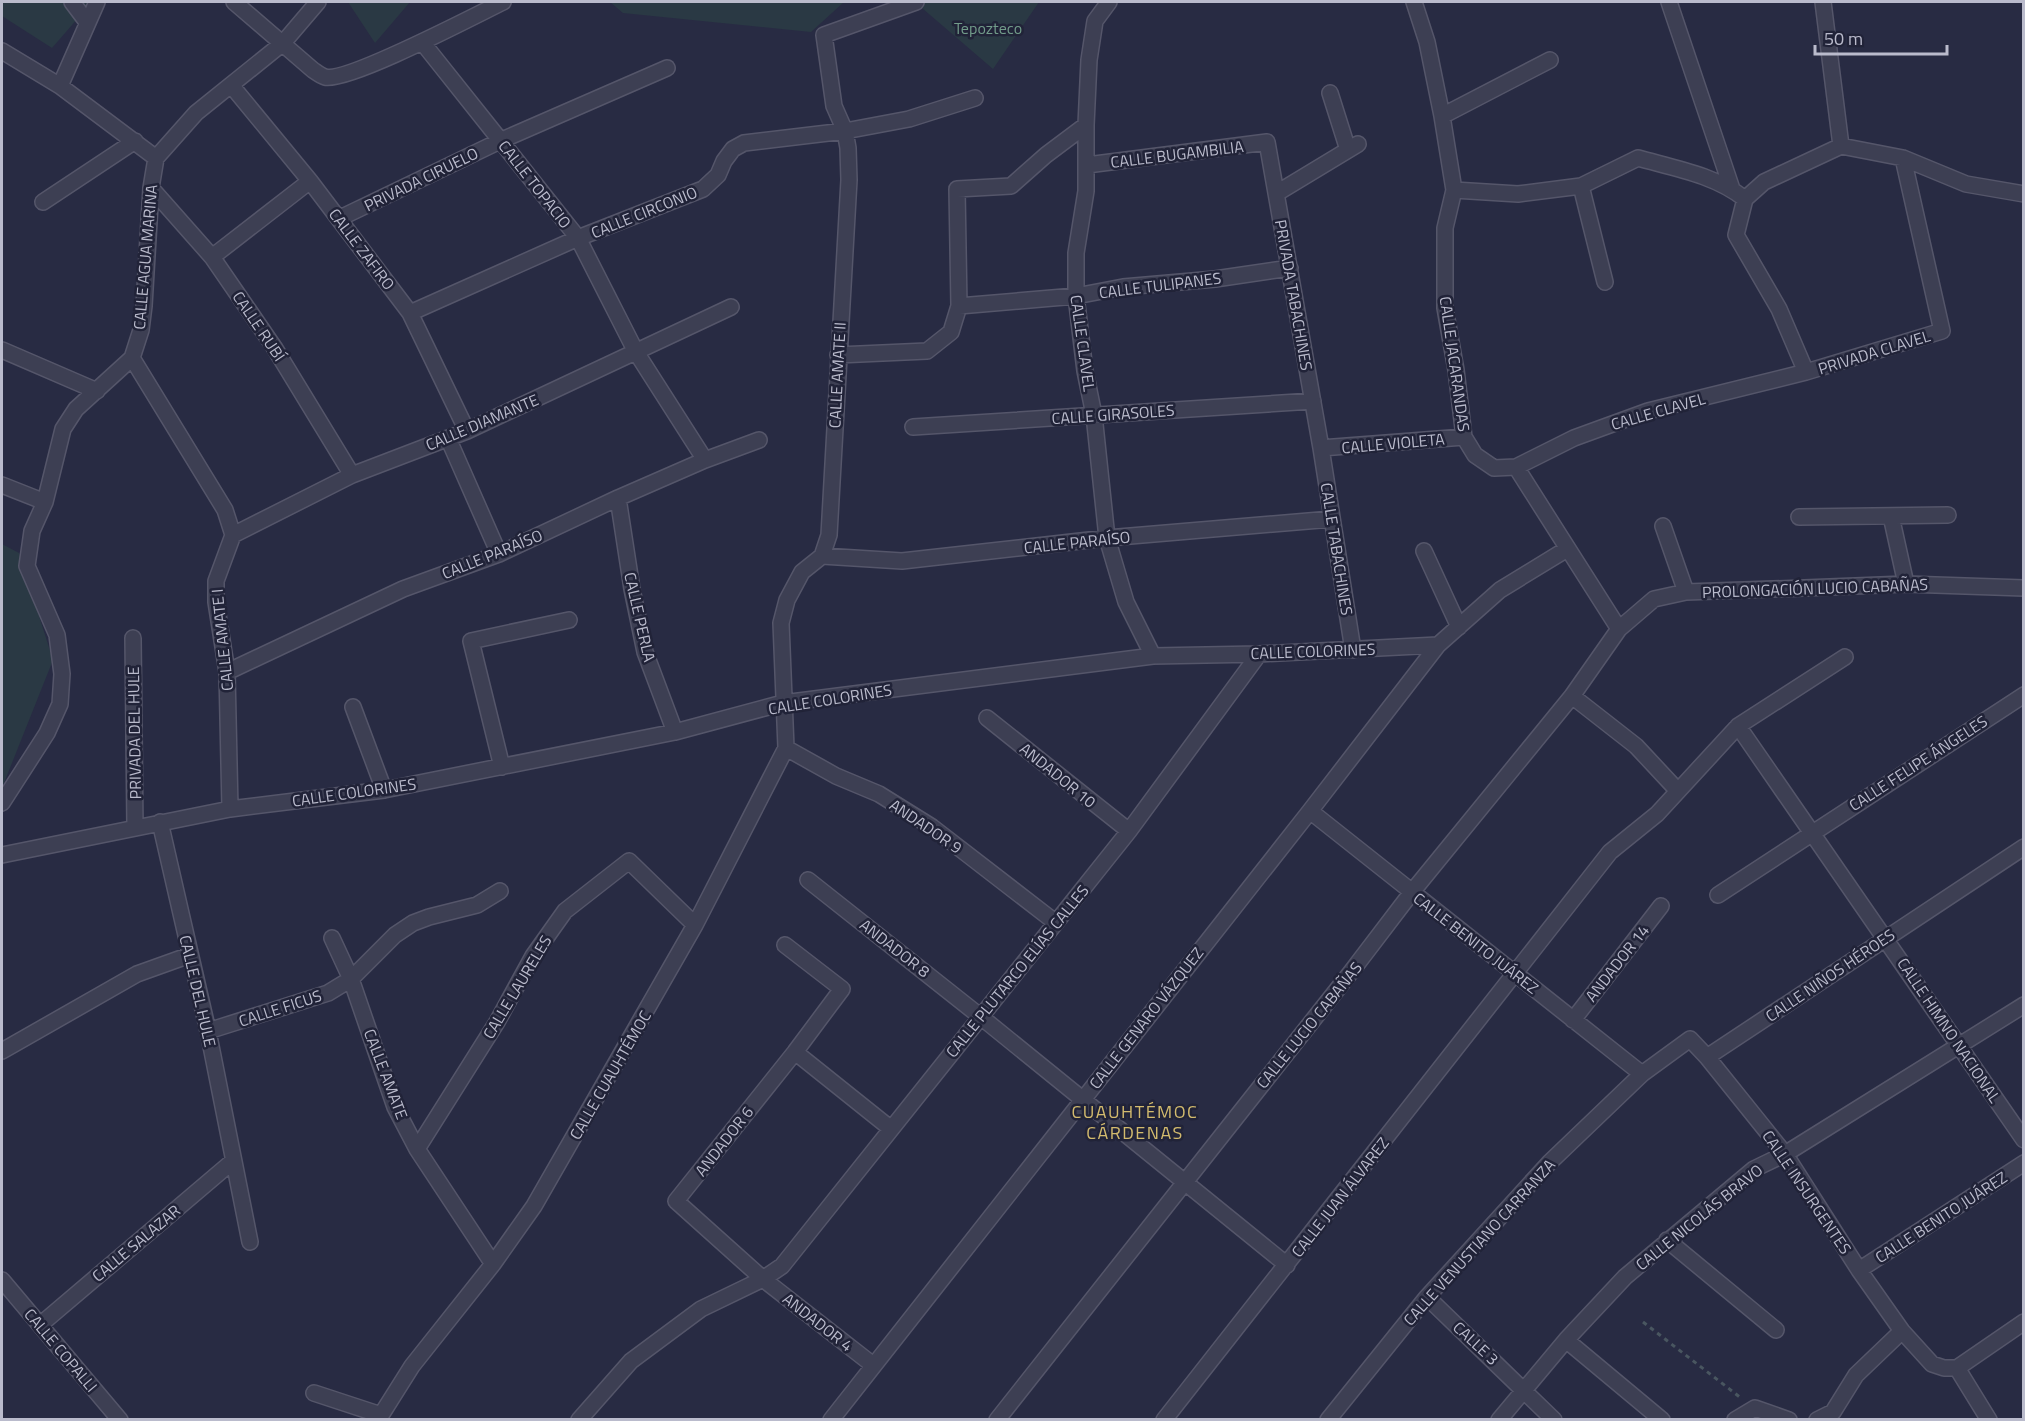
<svg xmlns="http://www.w3.org/2000/svg" width="2025" height="1421" font-family="'Titillium Web',sans-serif">
	<rect width="100%" height="100%" fill="#282b43"/>
	<path fill="#2a3944" d="M2,2h90l-40,46 -50,-32z
		M348,2h62l-35,41z
		M610,2h234l-33,30 -188,-19z
		M915,2h124l-46,67z
		M2,544l17,9 34,107 -51,128z"/>
	<g fill="none" stroke-linecap="round" stroke-linejoin="round">
		<defs>
			<path id="minor" d="M72,2l15,20
				M234,2l79,68c3,2 8,6 12,7 22,6 151,-62 178,-75
				M1109,2l-14,19 -6,39 -3,65v66l-10,62v43l9,75 9,44 13,123 19,64 27,54
				M1414,2l13,40 15,74 12,74 -9,38v80l11,62 8,67 11,18 19,13 22,-1 58,-29 74,-27 158,-39 136,-41 -39,-173
				M1669,2l63,187
				M1823,2l18,144
				M422,42l156,196 58,114 69,108
				M2,51l58,35 96,72
				M231,85l79,96 100,132 57,118
				M60,86l37,-84
				M1330,93l18,57
				M1442,116l108,-56
				M1087,165l180,-23 54,306 32,202
				M1581,186l24,96
				M151,188l61,69 62,90 78,128
				M1454,190l64,4 63,-8 57,-28c36,10 77,17 107,41
				M1277,193l81,-49
				M1745,199l19,-17 77,-36 62,12 63,26 58,10
				M1745,199l-9,36 43,74 27,63
				M43,202l92,-61
				M340,218l162,-78 165,-72
				M212,257l98,-76
				M959,306l117,-10 47,-9 92,-8 75,-11
				M410,313l168,-75 125,-49 15,-14 6,-14 9,-12 11,-6 101,-12 64,-12 66,-21
				M2,350l95,41
				M838,355l89,-4 24,-19 8,-26 -2,-117 54,-3 35,-31 40,-30
				M132,358l93,152 8,25 -17,46v21l11,70 3,137
				M913,427l400,-26
				M448,438l51,116
				M1321,448l143,-11
				M1516,467l103,162
				M2,485l43,17
				M618,498l14,91 13,63 30,80
				M1891,516l15,68
				M1799,517l149,-2
				M1663,526l23,66
				M233,535l119,-60 115,-44 264,-124
				M1424,551l35,76
				M822,556l80,5 205,-23 225,-19
				M133,638l2,190
				M227,672l176,-83 96,-35 119,-56 87,-38 54,-20
				M1572,696l64,50 42,45
				M353,707l31,83
				M987,718l142,113
				M1738,726l286,414
				M786,748l50,28 43,18 53,33 123,95
				M502,767l-31,-126 98,-21
				M2,803l45,-70 13,-29 2,-30 -5,-39 -30,-69 5,-35 13,-29 18,-73 13,-20 56,-51 9,-28 3,-24 7,-118 5,-30 40,-45 87,-70 35,-41
				M1310,811l332,263
				M160,822l48,209 42,211
				M2,855l228,-46 154,-19 291,-58 108,-29 370,-47 106,-2 179,-9
				M808,880l173,137 306,248
				M1718,895l306,-200
				M332,938l19,41 44,128 22,42 76,115
				M785,945l57,44 -47,63 -119,149 87,78 110,86
				M1573,1020l88,-114
				M208,1031l120,-38 23,-14 44,-44 18,-12 16,-6 48,-12 23,-14
				M2,1051l135,-77 53,-19
				M795,1052l95,76
				M1707,1057l317,-210
				M417,1149l80,-127 36,-66 32,-45 64,-50 66,64
				M1667,1240l109,90
				M1859,1270l165,-107
				M2,1280l118,140
				M1427,1297l127,123
				M40,1325l193,-164
				M1566,1340l96,80
				M1957,1368l32,52
				M314,1393l67,22
				M378,1420l34,-54 81,-102 41,-58 161,-281 91,-177 -5,-125 6,-23 15,-28 20,-16 7,-21 20,-355 -1,-32 -3,-17 -11,-25 -10,-71 92,-33
				M579,1420l52,-59 70,-52 62,-30 19,-13 347,-435 130,-177
				M831,1420l479,-609 128,-166 62,-55 67,-41
				M997,1420l354,-448 61,-80 160,-196 47,-67 35,-30 32,-7 118,-4 102,-4 118,4
				M1164,1420l446,-568 47,-38 81,-88 107,-69
				M1328,1420l99,-123 122,-134 93,-89 48,-35 17,18 78,97 74,116 43,61 30,33 12,4h13l67,-46
				M1499,1420l67,-80 59,-63 129,-108 31,-15 239,-149
				M1735,1420l20,-12 34,12
				M1817,1420l16,-8 23,-37 46,-44"/>
		</defs>
		<use href="#minor" stroke="#55566a" stroke-width="18"/>
		<path stroke="#495660" stroke-width="3" stroke-dasharray="4.5 4.5" stroke-linecap="butt" d="M1643,1322l98,76"/>
		<use href="#minor" stroke="#3d3f53" stroke-width="15"/>
	</g>
	<g text-anchor="middle" dominant-baseline="central" stroke-width="5" stroke-linejoin="round" paint-order="stroke">
		<g font-size="16" fill="#729c8a" stroke="#212338">
			<text x="988" y="28">Tepozteco</text>
		</g>
		<g font-size="16" fill="#babbcc" stroke="#212338">
			<text transform="translate(1177 154) rotate(-7)">CALLE BUGAMBILIA</text>
			<text transform="translate(421 179) rotate(-26)">PRIVADA CIRUELO</text>
			<text transform="translate(535 184) rotate(52)">CALLE TOPACIO</text>
			<text transform="translate(644 212) rotate(-22)">CALLE CIRCONIO</text>
			<text transform="translate(362 249) rotate(53)">CALLE ZAFIRO</text>
			<text transform="translate(145 257) rotate(-85)">CALLE AGUA MARINA</text>
			<text transform="translate(1160 285) rotate(-7)">CALLE TULIPANES</text>
			<text transform="translate(1294 295) rotate(80)">PRIVADA TABACHINES</text>
			<text transform="translate(259 326) rotate(56)">CALLE RUBÍ</text>
			<text transform="translate(1083 343) rotate(82)">CALLE CLAVEL</text>
			<text transform="translate(1874 352) rotate(-17)">PRIVADA CLAVEL</text>
			<text transform="translate(1455 364) rotate(82)">CALLE JACARANDAS</text>
			<text transform="translate(837 375) rotate(-87)">CALLE AMATE II</text>
			<text transform="translate(1658 411) rotate(-16)">CALLE CLAVEL</text>
			<text transform="translate(1113 414) rotate(-4)">CALLE GIRASOLES</text>
			<text transform="translate(482 422) rotate(-23)">CALLE DIAMANTE</text>
			<text transform="translate(1393 443) rotate(-5)">CALLE VIOLETA</text>
			<text transform="translate(1077 542) rotate(-6)">CALLE PARAÍSO</text>
			<text transform="translate(1337 549) rotate(81)">CALLE TABACHINES</text>
			<text transform="translate(492 554) rotate(-22)">CALLE PARAÍSO</text>
			<text transform="translate(1815 588) rotate(-2)">PROLONGACIÓN LUCIO CABAÑAS</text>
			<text transform="translate(640 617) rotate(77)">CALLE PERLA</text>
			<text transform="translate(222 640) rotate(-96)">CALLE AMATE I</text>
			<text transform="translate(1313 651) rotate(-2)">CALLE COLORINES</text>
			<text transform="translate(830 699) rotate(-9)">CALLE COLORINES</text>
			<text transform="translate(134 733) rotate(-91)">PRIVADA DEL HULE</text>
			<text transform="translate(1918 763) rotate(-33)">CALLE FELIPE ÁNGELES</text>
			<text transform="translate(1058 775) rotate(39)">ANDADOR 10</text>
			<text transform="translate(354 792) rotate(-8)">CALLE COLORINES</text>
			<text transform="translate(926 826) rotate(34)">ANDADOR 9</text>
			<text transform="translate(1476 943) rotate(38)">CALLE BENITO JUÁREZ</text>
			<text transform="translate(895 948) rotate(38)">ANDADOR 8</text>
			<text transform="translate(1617 963) rotate(-52)">ANDADOR 14</text>
			<text transform="translate(1017 971) rotate(-51)">CALLE PLUTARCO ELÍAS CALLES</text>
			<text transform="translate(1830 975) rotate(-34)">CALLE NIÑOS HÉROES</text>
			<text transform="translate(517 987) rotate(-59)">CALLE LAURELES</text>
			<text transform="translate(198 991) rotate(77)">CALLE DEL HULE</text>
			<text transform="translate(280 1008) rotate(-18)">CALLE FICUS</text>
			<text transform="translate(1146 1018) rotate(-52)">CALLE GENARO VÁZQUEZ</text>
			<text transform="translate(1309 1025) rotate(-51)">CALLE LUCIO CABAÑAS</text>
			<text transform="translate(1949 1030) rotate(56)">CALLE HIMNO NACIONAL</text>
			<text transform="translate(386 1074) rotate(69)">CALLE AMATE</text>
			<text transform="translate(610 1075) rotate(-60)">CALLE CUAUHTÉMOC</text>
			<text transform="translate(724 1141) rotate(-52)">ANDADOR 6</text>
			<text transform="translate(1807 1192) rotate(56)">CALLE INSURGENTES</text>
			<text transform="translate(1340 1197) rotate(-52)">CALLE JUAN ÁLVAREZ</text>
			<text transform="translate(1699 1217) rotate(-39)">CALLE NICOLÁS BRAVO</text>
			<text transform="translate(1941 1217) rotate(-33)">CALLE BENITO JUÁREZ</text>
			<text transform="translate(1479 1242) rotate(-48)">CALLE VENUSTIANO CARRANZA</text>
			<text transform="translate(136 1243) rotate(-40)">CALLE SALAZAR</text>
			<text transform="translate(818 1322) rotate(38)">ANDADOR 4</text>
			<text transform="translate(1476 1343) rotate(43)">CALLE 3</text>
			<text transform="translate(61 1350) rotate(50)">CALLE COPALLI</text>
		</g>
		<g font-size="18" letter-spacing="1.5" fill="#d3bb6e" stroke="#212338">
			<text x="1135" y="1111">CUAUHTÉMOC<tspan x="1135" dy="21">CÁRDENAS</tspan></text>
		</g>
	</g>
	<rect width="2025" height="1421" fill="none" stroke="#babbcc" stroke-width="6"/>
	<path d="M1815 45v9h132v-9" fill="none" stroke="#babbcc" stroke-width="3"/>
	<text x="1824" y="45" font-size="18" fill="#babbcc" stroke="#212338" stroke-width="4.5" paint-order="stroke">50 m</text>
</svg>
